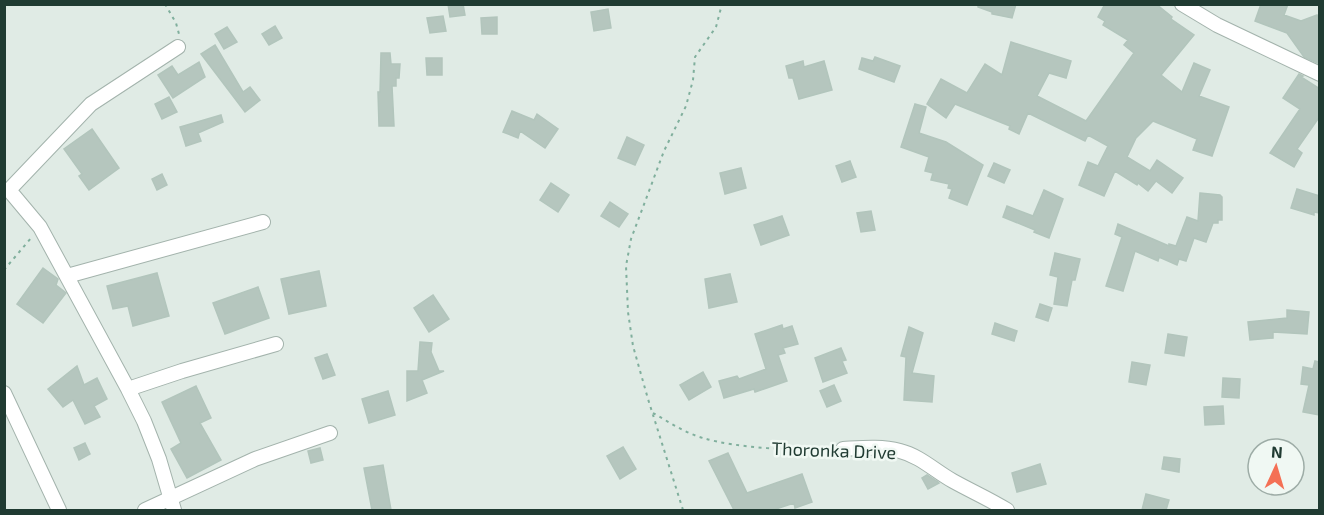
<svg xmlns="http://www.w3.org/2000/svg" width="1324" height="515" font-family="'Exo 2',sans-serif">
	<rect width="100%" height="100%" fill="#e0ebe5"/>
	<path fill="#b5c6be" stroke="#b2c5bc" stroke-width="1.5" d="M448,4h15l2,11 -15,2z
		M978,4h38l-4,14 -20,-4v-2l-14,-5z
		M1105,4h51l16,13 -1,2 23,16 -33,40 21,17 12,-29 16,7 -11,26 30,11 -17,49 -19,-6 4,-11 -44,-18 -17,17 -9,19 23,14 7,-11 26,18 -11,15 -16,-12 -8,10 -10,-8 -1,2 -22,-14 -11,25 -25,-11 9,-23 10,4 10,-20 -20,-11 -3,6 -57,-28 -9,21 -10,-5 1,-3 -55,-22 -9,14 -19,-14 14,-25 26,14 18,-29 17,11 9,-33 60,19 -5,17 -17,-5 -12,23 49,25 48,-68 -10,-8 4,-5 -25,-15 2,-4 -7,-4z
		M1261,4h27l-4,11 17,6 16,-6 3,8v41l-16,-7 -17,-24 -32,-12z
		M608,9l3,19 -17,3 -3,-19z
		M443,16l3,15 -16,2 -3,-15z
		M497,17v17h-15l-1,-16z
		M275,26l7,12 -13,7 -7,-11z
		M227,27l10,15 -13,7 -9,-15z
		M215,45l28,47 7,-5 10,13 -15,12 -44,-58z
		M381,53h9l1,11h9l-1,14h-3v8h-4l2,40h-15l-1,-34h2z
		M875,57l25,9 -6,16 -35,-13 3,-11 11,3z
		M426,58h16v17h-15z
		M803,61l1,6 20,-6 8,29 -33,9 -6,-21h-4l-3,-12z
		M199,62l6,15 -32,21 -15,-23 14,-9 6,9z
		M1299,74l4,2 -2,1 19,12v27l-23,33 5,4 -8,14 -24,-14 30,-44 -17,-11z
		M169,97l8,15 -15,7 -7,-15z
		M915,104l11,3 -7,26 27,9 37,23 -16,40 -18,-7 3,-9 -4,-1 1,-4 -18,-4 2,-7 -8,-2 4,-14 -28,-10z
		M512,111l22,9 3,-6 21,15 -13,19 -25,-17 -2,7 -15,-6z
		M221,115l2,7 -25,11 3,8 -15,5 -6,-19z
		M92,129l27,39 -30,22 -10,-14 3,-2 -18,-25z
		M627,137l17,8 -9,20 -17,-7z
		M850,161l6,16 -14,5 -6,-16z
		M994,163l16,7 -6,13 -16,-7z
		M741,168l5,20 -21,6 -5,-21z
		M162,174l5,11 -10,5 -5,-11z
		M551,183l18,12 -11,17 -18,-12z
		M1297,189l23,7v17l-6,-1v3l-23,-7z
		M1044,190l19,9 -14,39 -15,-6 1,-2 -32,-13 4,-11 26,10z
		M1200,193l20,2 2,2v23h-4v3h-5l-7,19 -12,-4 -8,23 -7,-2 -2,6 -18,-8 -1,4 -23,-10 -12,40 -17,-5 16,-49 -7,-3 3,-10 51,22v-2l7,2 11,-29 11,4z
		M610,202l18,12 -9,13 -18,-11z
		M871,211l4,19 -14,2 -4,-19z
		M782,216l7,19 -28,10 -7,-20z
		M1055,253l25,6 -5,21h-3l-5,26 -13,-2 4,-27 -8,-2z
		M43,268l15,11 -2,6 10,8 -23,30 -26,-19z
		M319,271l7,35 -37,8 -8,-35z
		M157,273l12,43 -36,10 -5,-20 -15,3 -6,-23z
		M730,274l7,28 -28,6 -4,-29z
		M258,287l11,31 -44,16 -12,-31z
		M433,295l16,24 -20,13 -15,-24z
		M1040,304l12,4 -4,13 -12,-4z
		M1287,310l22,2 -2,22 -34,-2v6l-23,2 -2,-18 39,-4z
		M995,323l22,8 -3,10 -22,-7z
		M782,325l1,4 9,-3 6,18 -15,4 2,5 -7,2 9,26 -32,11 -1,-3 -30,9 -5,-17 18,-5 2,3 27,-10 -11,-35z
		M909,327l14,6 -11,40 22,3 -2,26 -28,-2 2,-43 -5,-1z
		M1168,334l19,3 -3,19 -19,-3z
		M420,342l12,1 -1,9 8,19h5l-22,9 5,13 -20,8v-30h11z
		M841,348l5,12 -4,1 5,12 -24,9 -8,-24z
		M327,354l8,21 -12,4 -8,-21z
		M1315,361l5,1v53l-17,-3 6,-27 -8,-1 2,-17 10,2z
		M1132,362l18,3 -4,20 -17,-3z
		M77,366l7,19 13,-7 10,21 -13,7 6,11 -15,7 -12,-24 -10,7 -15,-18z
		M703,372l8,15 -22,13 -9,-15z
		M1223,378l17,1 -1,19 -17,-1z
		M834,385l7,16 -14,6 -7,-16z
		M196,386l15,32 -11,5 21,37 -34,18 -16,-29 10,-6 -19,-41z
		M388,391l7,24 -26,8 -7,-24z
		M1223,406l1,18 -19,1 -1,-18z
		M85,443l5,11 -11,6 -5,-12z
		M623,447l13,22 -16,10 -13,-23z
		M320,448l3,12 -12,3 -3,-12z
		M728,453l19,40 55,-19 10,28 -17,6 -1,-5 -21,7h-39l-25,-49z
		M1164,457l16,2 -1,13 -17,-3z
		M1040,464l6,20 -29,8 -5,-19z
		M383,465l8,45h-19l-8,-42z
		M927,475l11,7 1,1 -11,6 -6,-11z
		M1146,494l23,6 -3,10h-24z"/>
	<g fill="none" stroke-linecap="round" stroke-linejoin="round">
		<defs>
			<path id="minor" d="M1182,4l35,21 103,49
				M67,276l196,-54
				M128,389l54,-18 94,-27
				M4,393l55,117
				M843,449c19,-1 38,-3 57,2 20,5 35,20 53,30 18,10 36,18 54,29
				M145,510l110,-51 75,-26
				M174,510l-15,-51 -15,-38 -16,-32 -88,-162 -31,-37 82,-86 87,-57"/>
		</defs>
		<use href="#minor" stroke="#a3b3ac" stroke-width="16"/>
		<path stroke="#80af9d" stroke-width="2" stroke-dasharray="3 4.5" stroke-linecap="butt" d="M165,4l11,19 3,11
			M4,270l27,-32
			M653,413c16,9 32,20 50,25 33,10 91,13 126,11
			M683,510l-35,-111 -15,-53 -5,-34 -2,-46 5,-27 33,-88 22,-45 7,-26 2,-23 21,-30 6,-23"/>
		<use href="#minor" stroke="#fff" stroke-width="14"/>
	</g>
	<g text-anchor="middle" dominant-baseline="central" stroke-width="5" stroke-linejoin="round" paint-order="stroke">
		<g font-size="18" fill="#203b32" stroke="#f0f8f3">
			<text transform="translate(834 450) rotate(2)">Thoronka Drive</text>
		</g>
	</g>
	<rect width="1324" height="515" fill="none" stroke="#203b32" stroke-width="12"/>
	<g transform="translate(1276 467) rotate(4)"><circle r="28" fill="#f0f8f3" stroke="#9daca6" stroke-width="1.5"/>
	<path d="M0-4.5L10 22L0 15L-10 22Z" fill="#f47055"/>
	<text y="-9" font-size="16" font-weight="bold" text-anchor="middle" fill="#203b32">N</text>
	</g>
</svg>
